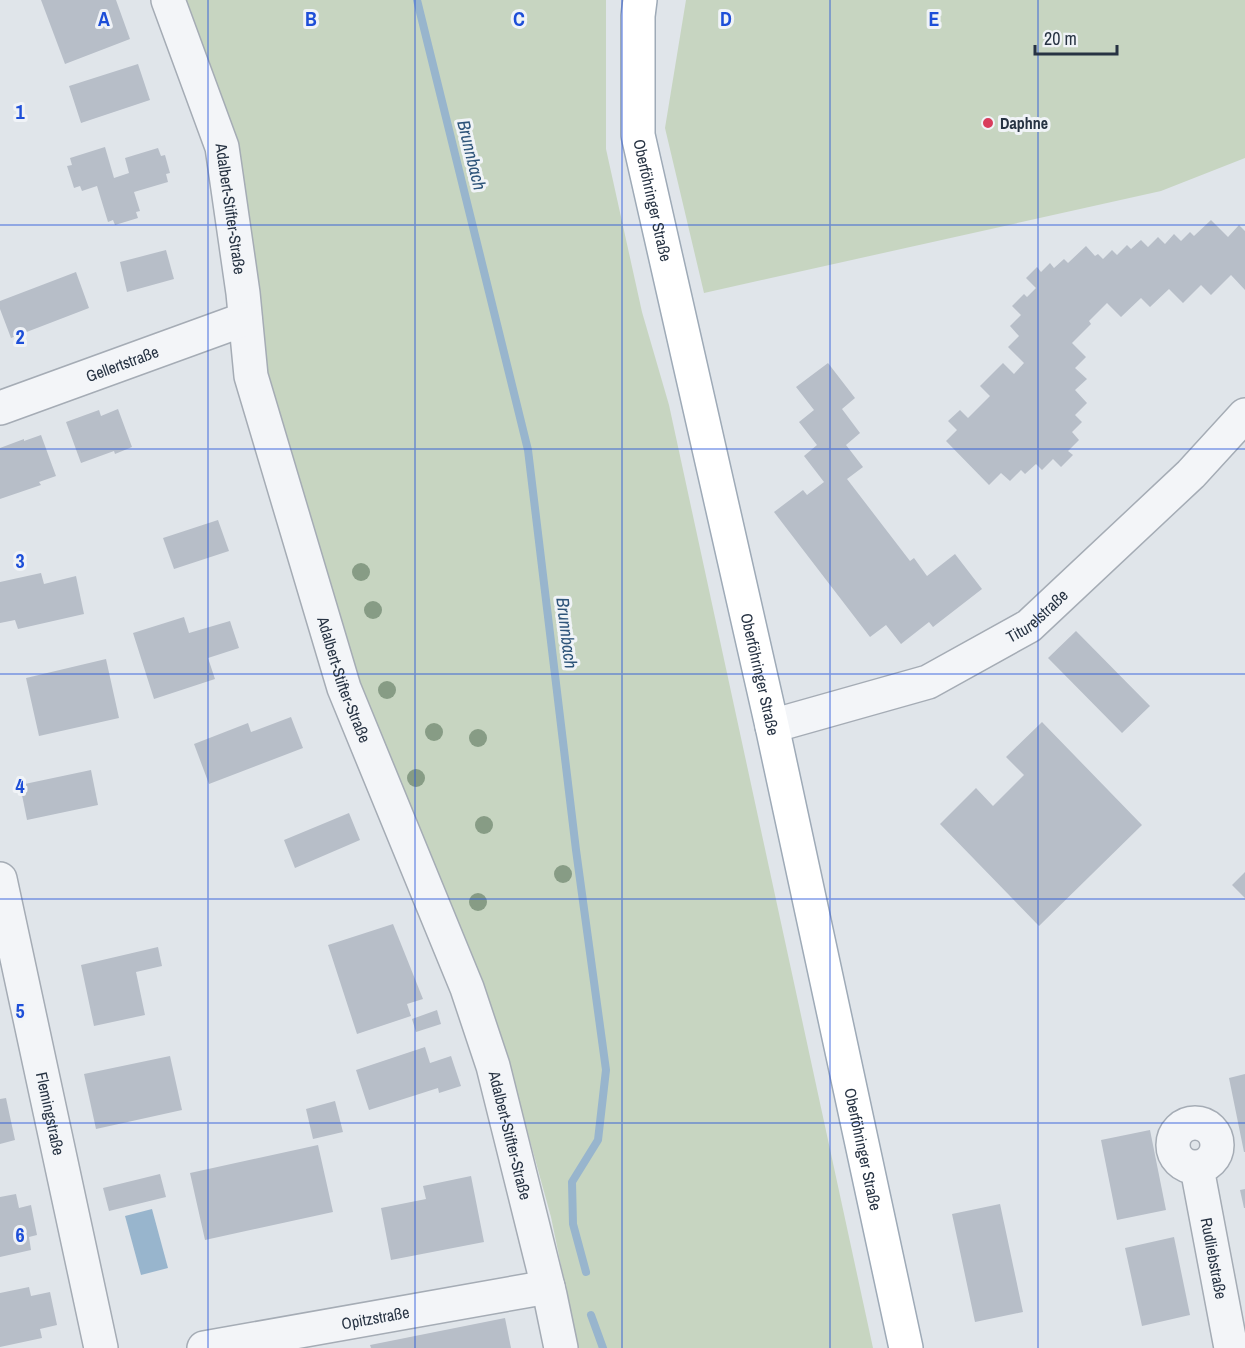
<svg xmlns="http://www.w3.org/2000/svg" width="1245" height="1348" font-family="'Archivo Narrow',sans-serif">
	<rect width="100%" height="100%" fill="#e0e5ea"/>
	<path fill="#c7d5c1" d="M183,0h423v149l36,163 27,93 204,943h-295l-27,-131 -46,-167 -151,-370 -91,-305z
		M686,0h559v158l-84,33 -457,102 -39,-165z"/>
	<path fill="#98b5cd" d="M152,1209l16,59 -27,7 -16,-59z"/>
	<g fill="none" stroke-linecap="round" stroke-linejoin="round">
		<path stroke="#98b5cd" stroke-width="8" d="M417,0l111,450 48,400 30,220 -8,70 -26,42 1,42 13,48
			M591,1315l12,33"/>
	</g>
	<path fill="#b7bec8" d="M41,0h75l14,39 -65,25z
		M138,64l12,36 -69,23 -12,-37z
		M105,147l9,31 15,-5 -4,-15 33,-10 3,8 4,-1 5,18 -4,1 2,8 -34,10 6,19 -4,1 2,6 -23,7 -2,-5 -5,2 -11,-36 -15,5 -2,-5 -6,2 -7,-22 5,-1 -2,-7z
		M1211,220l17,17 11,-12 6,6v59l-14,-15 -20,20 -10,-10 -18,18 -14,-14 -19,18 -9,-9 -20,19 -14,-14 -18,18 2,3 -19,19 14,14 -11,11 12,11 -12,11 12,13 -12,12 7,7 -10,10 7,8 -11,11 5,4 -12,12 -8,-8 -11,11 -6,-6 -11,10 -4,-4 -11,11 -9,-8 -12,12 -43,-44 11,-11 -9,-9 12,-11 8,8 22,-22 -10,-10 23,-23 11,11 10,-11 -16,-16 11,-11 -9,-10 11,-11 -9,-9 12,-12 3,3 9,-9 -10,-10 11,-11 4,5 9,-9 4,5 10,-9 4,4 18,-17 9,10 3,-2 5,5 9,-9 5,5 10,-10 4,4 10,-9 7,7 10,-10 7,7 9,-10 7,7 9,-9 4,4z
		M166,250l8,29 -47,13 -7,-30z
		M76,272l13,36 -78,30 -11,-29v-8z
		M828,363l27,35 -13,11 18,24 -14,12 17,22 -16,12 63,82 4,-3 13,18 28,-22 27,35 -49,38 -4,-5 -28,22 -15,-19 -16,12 -96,-125 29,-22 4,5 17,-13 -20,-26 13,-11 -18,-23 15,-12 -18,-23z
		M118,409l14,38 -17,7 -1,-3 -33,12 -15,-41 33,-12 2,6z
		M41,435l15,41 -17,6 2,3 -41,14v-51l24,-9v2z
		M218,520l11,31 -55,18 -11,-31z
		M41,573l3,11 32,-8 8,38 -66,15 -3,-9 -15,3v-41z
		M184,617l5,16 41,-12 9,27 -31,10 7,21 -61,20 -21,-66z
		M1076,631l74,75 -28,27 -74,-75z
		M106,659l13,59 -80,18 -13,-58z
		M291,717l12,31 -94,36 -15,-40 54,-21 3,9z
		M1042,722l100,103 -103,101 -99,-102 36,-36 17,18 31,-31 -18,-18z
		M91,770l7,35 -71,15 -7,-35z
		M349,813l11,27 -65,28 -11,-28z
		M1245,872v26l-13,-13z
		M393,924l30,75 -16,5 4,12 -54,18 -29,-89z
		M158,947l4,19 -26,6 9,43 -51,11 -13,-61z
		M437,1010l4,14 -25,8 -4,-13z
		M425,1047l5,16 21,-7 10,30 -22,7 -1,-5 -69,22 -13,-40z
		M170,1056l12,54 -86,19 -12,-55z
		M1245,1074v78h-1l-15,-74z
		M6,1098l9,42 -15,4v-45z
		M335,1101l8,31 -30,7 -7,-30z
		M1150,1130l16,80 -49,10 -16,-80z
		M318,1145l15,67 -128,28 -15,-67z
		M160,1174l6,23 -57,14 -6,-23z
		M471,1176l13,66 -93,18 -10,-52 45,-9 -3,-13z
		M1245,1189v19h-1l-4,-18z
		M16,1194l3,14 12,-3 6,30 -8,2 2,13 -31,7v-60z
		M1000,1204l23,108 -48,10 -23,-108z
		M1174,1237l16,78 -48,11 -17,-78z
		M29,1287l2,9 19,-4 7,33 -17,4 2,9 -42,9v-54z
		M505,1318l6,30h-140l-1,-3z"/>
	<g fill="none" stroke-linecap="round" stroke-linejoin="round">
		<defs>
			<g id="minor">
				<path id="s1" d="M168,0l54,147 21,146 8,83 93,312 123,300 26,78 57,229 11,53"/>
				<path id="s2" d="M0,408l245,-89"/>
				<path id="s3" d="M772,726l156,-44 101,-56 162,-152 54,-59"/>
				<path id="s4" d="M0,879l101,469"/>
				<circle cx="1195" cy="1145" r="22"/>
				<path id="s5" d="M1197,1168l34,180"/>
				<path id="s6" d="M204,1348l344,-61"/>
			</g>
			<g id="major">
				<path id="s7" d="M640,0l-2,16v119l134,591 134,622"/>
			</g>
		</defs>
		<use href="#minor" stroke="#a5acb5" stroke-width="36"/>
		<use href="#major" stroke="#9eaab7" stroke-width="36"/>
		<use href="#minor" stroke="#f3f5f8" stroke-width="33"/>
		<use href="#major" stroke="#fff" stroke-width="33"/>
	</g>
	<g fill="#879c85">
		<circle cx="361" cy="572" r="9"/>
		<circle cx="373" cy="610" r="9"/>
		<circle cx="387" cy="690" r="9"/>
		<circle cx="434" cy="732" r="9"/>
		<circle cx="478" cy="738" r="9"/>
		<circle cx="416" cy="778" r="9"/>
		<circle cx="484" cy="825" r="9"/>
		<circle cx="563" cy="874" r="9"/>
		<circle cx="478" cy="902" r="9"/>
	</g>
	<path fill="none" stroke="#1d4ed8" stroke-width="1.5" stroke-opacity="0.55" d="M208,0v1348M415,0v1348M622,0v1348M830,0v1348M1038,0v1348M0,225h1245M0,449h1245M0,674h1245M0,899h1245M0,1123h1245"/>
	<circle fill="#d93c5c" stroke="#f0f3f7" stroke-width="2" cx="988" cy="123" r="6"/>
	<g text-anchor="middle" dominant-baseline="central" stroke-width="6" stroke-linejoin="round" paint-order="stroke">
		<g font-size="16" font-weight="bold" fill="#273343" stroke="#f0f3f7" text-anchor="start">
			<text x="1000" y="123">Daphne</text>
		</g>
		<g font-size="16" fill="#273343" stroke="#f0f3f7">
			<text stroke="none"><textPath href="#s7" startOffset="202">Oberföhringer Straße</textPath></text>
			<text stroke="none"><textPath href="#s1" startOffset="219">Adalbert-Stifter-Straße</textPath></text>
			<text stroke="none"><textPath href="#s2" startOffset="130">Gellertstraße</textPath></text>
			<text stroke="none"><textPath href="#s3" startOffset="290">Titurelstraße</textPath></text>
			<text stroke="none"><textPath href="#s7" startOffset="688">Oberföhringer Straße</textPath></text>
			<text stroke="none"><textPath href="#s1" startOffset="705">Adalbert-Stifter-Straße</textPath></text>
			<text stroke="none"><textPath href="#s4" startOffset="240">Flemingstraße</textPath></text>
			<text stroke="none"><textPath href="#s1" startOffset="1191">Adalbert-Stifter-Straße</textPath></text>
			<text stroke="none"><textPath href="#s7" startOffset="1174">Oberföhringer Straße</textPath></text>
			<text stroke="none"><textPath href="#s5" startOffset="92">Rudliebstraße</textPath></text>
			<text stroke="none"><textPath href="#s6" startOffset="174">Opitzstraße</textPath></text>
		</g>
		<g font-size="18" font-style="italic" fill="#2e547a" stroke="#f0f3f7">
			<text transform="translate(472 155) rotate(76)">Brunnbach</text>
			<text transform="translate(567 633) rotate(83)">Brunnbach</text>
		</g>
	</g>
	<g font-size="20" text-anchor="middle" font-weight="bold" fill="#1d4ed8" stroke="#f0f3f7" stroke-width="6" stroke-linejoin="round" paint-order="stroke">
		<text x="104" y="26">A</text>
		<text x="311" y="26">B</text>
		<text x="519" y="26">C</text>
		<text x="726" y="26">D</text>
		<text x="934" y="26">E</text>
		<text x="20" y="119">1</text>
		<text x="20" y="344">2</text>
		<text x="20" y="568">3</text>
		<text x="20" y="793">4</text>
		<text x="20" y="1018">5</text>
		<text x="20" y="1242">6</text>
	</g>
	<path d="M1035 45v9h82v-9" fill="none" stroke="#273343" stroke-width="3"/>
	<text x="1044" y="45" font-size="18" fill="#273343" stroke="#f0f3f7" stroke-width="4.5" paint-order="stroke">20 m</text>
</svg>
